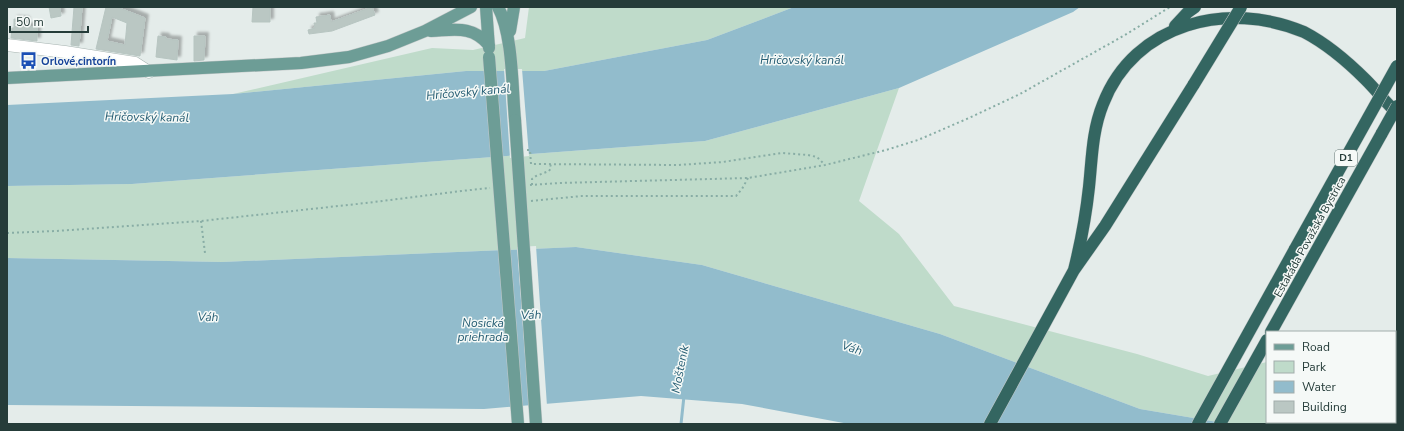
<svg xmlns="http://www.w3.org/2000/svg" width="1404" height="431" font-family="'Nunito Sans',sans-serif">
	<defs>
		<filter id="shadow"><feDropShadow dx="3.5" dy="-3.5" stdDeviation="1" flood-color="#0004"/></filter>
	</defs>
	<rect width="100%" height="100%" fill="#e4ecea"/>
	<path fill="#bfdbca" d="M529,7h265l-87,33 -163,31h-78l-233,23 199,-46 41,2 52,-12z
		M899,88l-40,113 40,33 55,72 183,48 71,22 59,-14v60h116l-7,2h-147l-89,-15 -200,-75 -238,-69 -126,-18 -354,15 -215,-4v-72l125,-2 573,-43z
		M1395,364h2v54h-2z"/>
	<path fill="#92bccc" d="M794,7h286l-7,5 -174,76 -194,53 -573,43 -125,2v-81l226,-11 233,-23h78l163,-31z
		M576,247l126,18 238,69 200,75 89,15h-380l-107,-20 -101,-8 -157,13 -477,-4v-147l215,4z"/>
	<path fill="#e4ecea" d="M504,69h18l7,87 -19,2z
		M536,246l11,160 -18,1 -12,-160z"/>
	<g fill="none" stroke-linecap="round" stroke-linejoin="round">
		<path stroke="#92bccc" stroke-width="3" d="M681,424l3,-28"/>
	</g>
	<path fill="#bac7c3" stroke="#b7c5c1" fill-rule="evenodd" filter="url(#shadow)" d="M49,7h11l1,9 -10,2z
		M74,7h8l-3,39 -8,-1z
		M106,7h11l28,11 -5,38 -44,-7zM112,17l15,6 -2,22 -18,-4z
		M253,7h17v15h-18z
		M372,7l3,8 -43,16 -23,3 -1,-4 7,-2 -1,-5h3l-1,-6 14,-2 1,7z
		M14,19l12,1v6l11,1v14l-26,-3 1,-10h2z
		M158,36l8,1v2l12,1 -1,20 -21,-3z
		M194,36h11l-1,24 -10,1z"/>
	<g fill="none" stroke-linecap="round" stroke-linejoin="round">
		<defs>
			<path id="minor" d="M7,45l58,7 70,11 14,9"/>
			<path id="major" d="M486,7l3,41
				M498,7c15,27 14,81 17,113
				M431,31c24,-1 41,-6 58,14
				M510,31l4,-24
				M7,78l294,-15 48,-6 39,-11 37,-15 46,-24"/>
			<path id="highway" d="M1175,26l13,-14 7,-5
				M1074,270c7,-28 12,-55 15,-83 3,-28 3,-56 14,-83 31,-81 125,-104 201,-72 23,12 44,30 62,48 11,11 20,23 31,33
				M1271,332l111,-199
				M990,424l84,-154 31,-44 89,-142
				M1198,424l97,-175
				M1220,424l47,-84"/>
		</defs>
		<use href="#minor" stroke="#a7b4b1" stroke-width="13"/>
		<use href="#major" stroke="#c2c8c8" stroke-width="13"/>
		<use href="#highway" stroke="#c2c8c8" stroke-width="13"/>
		<path stroke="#88ada5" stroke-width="2" stroke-dasharray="2 3" stroke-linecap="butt" d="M527,150h3l1,14 147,1 45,-3 59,-9 26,2 9,2 8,8
			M530,185l29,-2 189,-5 77,-13 61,-15 32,-10 51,-22 51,-24 105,-59 45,-28
			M532,185v-6l4,-3 13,-5 2,-3 -1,-5
			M531,201l51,-5h154l6,-7 6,-11
			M201,221l4,32
			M7,233l49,-2 145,-10 165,-18 95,-12 29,-3"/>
		<use href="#minor" stroke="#fff" stroke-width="12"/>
		<use href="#major" stroke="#6d9d96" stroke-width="12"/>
		<use href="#highway" stroke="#346661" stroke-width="12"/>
		<defs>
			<path id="major-bridge" d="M489,57l29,367
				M515,120l21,304"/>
			<path id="highway-bridge" d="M1194,84l47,-77
				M1382,133l15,-27
				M1295,249l102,-183"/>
		</defs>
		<use href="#major-bridge" stroke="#c2c8c8" stroke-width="13" stroke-linecap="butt"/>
		<use href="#highway-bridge" stroke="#c2c8c8" stroke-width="13" stroke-linecap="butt"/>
		<use href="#major-bridge" stroke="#6d9d96" stroke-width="12"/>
		<use href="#highway-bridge" stroke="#346661" stroke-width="12"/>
	</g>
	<defs>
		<symbol id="bus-bare" viewBox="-9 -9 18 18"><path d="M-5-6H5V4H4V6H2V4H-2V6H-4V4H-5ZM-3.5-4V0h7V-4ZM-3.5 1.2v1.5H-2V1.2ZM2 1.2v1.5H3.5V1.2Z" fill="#1a4fb4" stroke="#f5f9f7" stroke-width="2.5" paint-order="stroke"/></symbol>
	</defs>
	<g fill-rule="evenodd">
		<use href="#bus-bare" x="16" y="48" width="25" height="25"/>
	</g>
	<g text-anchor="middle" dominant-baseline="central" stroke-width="3" stroke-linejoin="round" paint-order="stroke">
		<rect fill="#f5f9f7" stroke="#637572" stroke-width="1" x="1335" y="150" width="22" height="16" rx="3"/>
		<g font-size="10" font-weight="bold" fill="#253c39">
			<text x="1346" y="158">D1</text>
		</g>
		<g font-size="11" font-weight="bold" fill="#164399" stroke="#f5f9f7" text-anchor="start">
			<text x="41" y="61">Orlové,cintorín</text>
		</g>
		<g font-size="11" fill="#253c39" stroke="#f5f9f7">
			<text transform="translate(1310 237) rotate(-61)">Estakáda Považská Bystrica</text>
		</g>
		<g font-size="12" font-style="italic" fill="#255d73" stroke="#f5f9f7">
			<text x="802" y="60">Hričovský kanál</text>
			<text transform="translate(468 92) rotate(-5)">Hričovský kanál</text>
			<text transform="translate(147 117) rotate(1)">Hričovský kanál</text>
			<text transform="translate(531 315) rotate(-2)">Váh</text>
			<text transform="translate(208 317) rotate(1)">Váh</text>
			<text x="483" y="323">Nosická<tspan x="483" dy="14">priehrada</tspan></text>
			<text transform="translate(852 348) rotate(18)">Váh</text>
			<text transform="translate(680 369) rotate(-79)">Mošteník</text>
		</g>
	</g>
	<rect width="1404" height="431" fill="none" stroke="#253c39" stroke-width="16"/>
	<rect x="1266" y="331" width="130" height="92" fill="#f5f9f7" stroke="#a2adab"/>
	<rect x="1274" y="344" width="20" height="6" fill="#6d9d96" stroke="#a2adab"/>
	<text x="1302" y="351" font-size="12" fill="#253c39">Road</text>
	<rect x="1274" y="361" width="20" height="12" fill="#bfdbca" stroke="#a2adab"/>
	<text x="1302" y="371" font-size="12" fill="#253c39">Park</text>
	<rect x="1274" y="381" width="20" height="12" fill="#92bccc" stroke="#a2adab"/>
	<text x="1302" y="391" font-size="12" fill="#253c39">Water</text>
	<rect x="1274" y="401" width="20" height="12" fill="#bac7c3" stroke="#a2adab"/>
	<text x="1302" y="411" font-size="12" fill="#253c39">Building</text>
	<path d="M10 26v6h78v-6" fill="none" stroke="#253c39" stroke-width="2"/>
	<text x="16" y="26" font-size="12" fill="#253c39" stroke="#f5f9f7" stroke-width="3" paint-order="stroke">50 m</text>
</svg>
